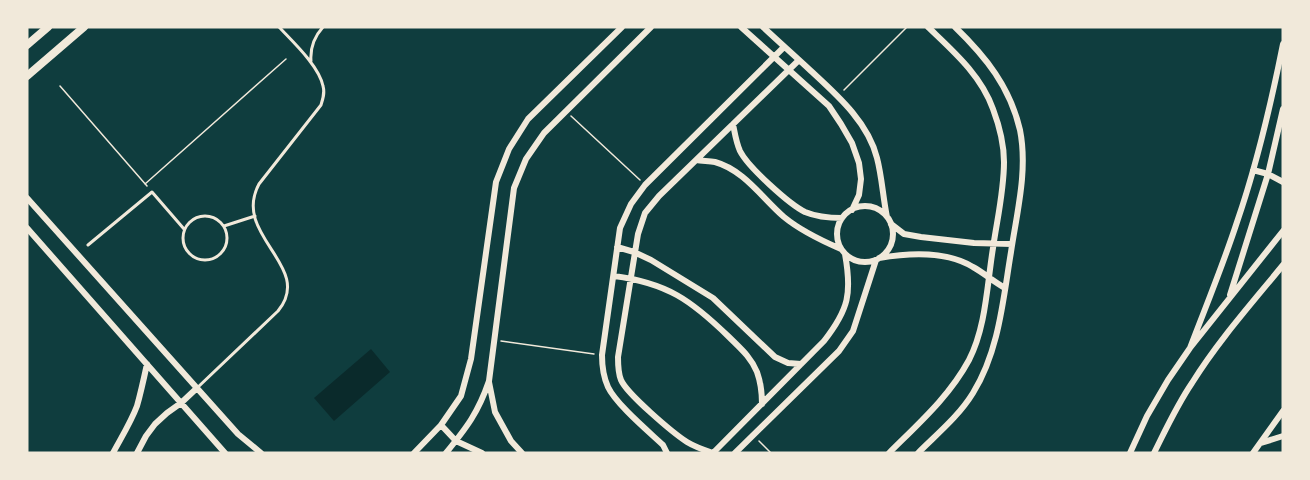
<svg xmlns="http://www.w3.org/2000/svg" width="1310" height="480" font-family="Helvetica,sans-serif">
	<rect width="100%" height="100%" fill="#0f3d3e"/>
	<path fill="#0a2a2b" d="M371,349l19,23 -56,49 -20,-23z"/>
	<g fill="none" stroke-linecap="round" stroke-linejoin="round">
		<path stroke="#f1e9da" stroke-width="1.5" d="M60,86l87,100
			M844,90l63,-63
			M571,116l69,64
			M145,184l141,-125
			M501,341l93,13
			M759,441l12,12"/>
		<path stroke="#f1e9da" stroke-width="3" d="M311,61c-1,-13 3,-24 12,-34
			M183 238a22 22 0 1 1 44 0a22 22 0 1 1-44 0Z
			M224,226l31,-10
			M88,245l64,-53 32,37
			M197,388l81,-77c37,-45 -47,-75 -19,-127l62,-79c2,-6 4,-12 2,-19 -4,-20 -30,-44 -44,-59"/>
		<path stroke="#f1e9da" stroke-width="6" d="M741,27l88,79 12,18 11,19 7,20 2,16 -2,16 -7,15
			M763,27c16,15 32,29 48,44 26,24 57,51 66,87 5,19 6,40 10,59
			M733,124c2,10 3,18 7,27 8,16 49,53 65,61 12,5 24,6 37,6
			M696,160c6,1 13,1 19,2 29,8 47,36 69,55 17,14 36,23 57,32
			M1253,170l15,4 15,8
			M27,198l211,236 23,19
			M837 234a28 28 0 1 1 56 0a28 28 0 1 1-56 0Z
			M891,224l13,10 17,3 53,6 38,1
			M27,228l198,225
			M617,247l17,5 17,8 62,38 62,59 13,6 13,1
			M879,258c29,-5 68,-7 94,9 11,6 21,15 32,21
			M614,276c53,7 77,24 115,61 11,11 22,20 28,35 4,11 5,21 5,32
			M1230,295l38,-121 15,-65
			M1190,348c16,-42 33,-83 47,-126 20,-58 34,-118 46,-178
			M489,382l6,30 16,29 11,12
			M441,425l15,16 26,12
			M1261,443l22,-7
			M113,453c8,-15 18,-31 24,-47 4,-14 7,-28 10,-42
			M137,453l9,-17 9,-12 12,-11 14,-10 16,-15
			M414,453l27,-28 20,-29 10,-37 25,-177 13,-33 19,-30 94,-92
			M446,453c21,-26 32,-40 43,-72l25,-193 12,-29 18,-26 107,-106
			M667,453l-4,-8c-15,-14 -47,-41 -55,-58 -5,-11 -6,-21 -6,-32l18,-127 11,-24 14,-19 139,-138
			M713,453c-9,-3 -18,-6 -26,-11 -14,-9 -60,-48 -66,-62 -3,-7 -3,-15 -3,-23l20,-123 7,-21 14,-17 140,-136
			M713,453l111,-112c25,-32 28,-48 21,-87
			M735,453l104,-102 14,-20 23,-71
			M889,453c29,-29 60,-56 80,-93 17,-33 18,-75 24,-112 4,-28 11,-57 11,-86 0,-18 -5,-37 -11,-53 -12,-34 -40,-58 -65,-82
			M918,453c19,-19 41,-37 55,-60 26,-42 30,-93 38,-141 6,-40 17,-82 9,-122 -10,-43 -34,-73 -65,-103
			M1130,453l17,-37 21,-36 22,-32 93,-117
			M1154,453c12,-24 23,-48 38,-70 26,-42 60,-80 91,-118
			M1253,453l30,-42"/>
		<path stroke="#f1e9da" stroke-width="8" d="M27,45l21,-18
			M27,76l57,-49"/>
	</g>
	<rect width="1310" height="480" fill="none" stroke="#f1e9da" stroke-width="57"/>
</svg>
